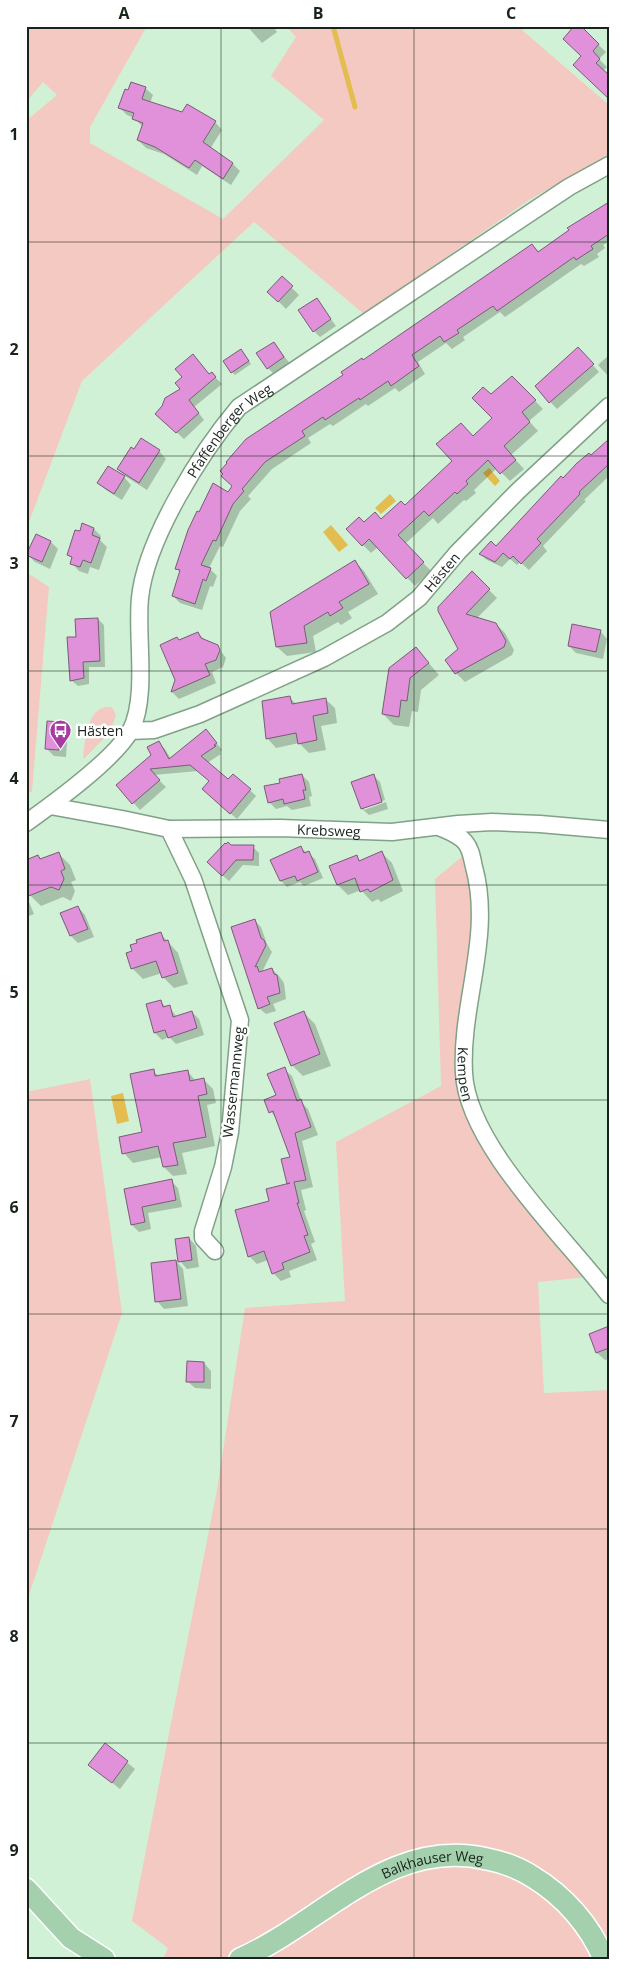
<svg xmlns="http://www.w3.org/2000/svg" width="635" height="1985" font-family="'Open Sans',sans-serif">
	<rect width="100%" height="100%" fill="#d0f1d5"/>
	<path fill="#f4c9c2" d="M26,26h121l-57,101v16l133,76 101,-99 -53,-44 25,-39 -10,-11h239l-3,4 87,75v49l-80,46 -165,114 -110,-92 -172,159 -56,149v-409l31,-26 -14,-13 -17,20z
		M26,572l23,15 -17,204 -6,4z
		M105,707h7l4,8 -6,17 -26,27 -1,-1c2,-16 3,-46 22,-51z
		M464,855l12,69 -6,52 -14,82 5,36 23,59 35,38 69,86 -50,5 6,111 65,-3v569h-446l5,-11 -36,-27 85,-431 28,-182 100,-7 -9,-159 105,-56 -6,-207z
		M90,1079l32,234 -96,291v-512z"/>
	<path fill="#e3bd4f" d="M489,468l11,13 -5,5 -12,-13z
		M390,494l6,7 -15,13 -6,-6z
		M331,525l17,20 -9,7 -16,-20z
		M123,1093l6,28 -12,3 -6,-28z"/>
	<path fill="#0003" d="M247,26h26l4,6 -15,11z
		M579,26l27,26 -7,7 8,8 -4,4 -20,-15z
		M145,88l8,7 -3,8 65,19 7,8 -12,19 23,15 7,7 -9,14 -29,-19 -5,9 -33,-21 -18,-6 -8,-8 5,-13 -9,-9 -7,-3 -7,-7z
		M609,203v39l-6,3 2,3 -8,6 2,3 -15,9 -3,-2 -76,53 -5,-5 -37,25 2,3 -13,9 -6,-6 -28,19 7,12 -26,18 -4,-4 -27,18 -2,-2 -33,22 -3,-2 -22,14 3,5 -39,26 -24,27 3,3 -11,12 -17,36 -3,-1 -11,22 8,8 -4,11 -3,-1 -8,24 -22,-7 -7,-7 8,-23 -5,-5 24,-54 28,-20 135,-133 169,-116 7,7 31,-21 -1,-3z
		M282,278l17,17 -13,14 -17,-17z
		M317,300l19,26 -16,11 -6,-6z
		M274,343l17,22 -16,10 -7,-7z
		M244,354l7,10 -16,11 -3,-3z
		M584,355l15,17 -42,37 -21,-22z
		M609,355v22l-11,-12z
		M212,374l10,10 -28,23 10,13 -20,19 -27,-25 25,-24z
		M512,377l31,32 -14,12 9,10 -27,24 13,14 -14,12 -13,-13 -23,22 2,3 -10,8 -2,-1 -26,24 -5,-6 -28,26 26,27 -16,15 -37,-39 -7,6 -8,-8 1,-22 17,-2 24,-15 48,-44 20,-24 21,-20 -3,-22z
		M134,451h25l7,8 -19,31 -22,-14 -7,-7z
		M609,463v13l-25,24 2,1 -43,45 4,5 -18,19 -9,-8 -3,3 -7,-6 -8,8 -15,-7 -7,-6 16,-6 67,-69z
		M124,477l7,8 -9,15 -16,-10 -8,-7z
		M94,529l7,7 -1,4 7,7 -8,23 -9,-3 -2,7 -9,-3 -7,-8 1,-4 -5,-4 13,-22z
		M36,535l15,7 7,7 -8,20 -15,-7 -7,-7z
		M355,562l9,9 14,23 -30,18 4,6 -11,7 -3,-3 -25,14 3,16 -29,4 -10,-9z
		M472,573l25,25 -20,20 19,6 9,9 9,17 -2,5 -47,27 -9,-9z
		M98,619l6,6 1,42h-16v17l-11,2 -7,-6 7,-42z
		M600,631l7,8 -4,20 -27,-6 -7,-7z
		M198,633l7,7 12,6 9,12 -3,9 -11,5 4,11 -37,16 -7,-7 4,-12 4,-39z
		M416,648l23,27 -18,15 -3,22 -6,-1 -3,16 -15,-2 -11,-11z
		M290,698l6,6 29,-5 10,9 2,15 -16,3 5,24 -17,3 -10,-10 -23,5 -9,-10z
		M61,723l7,7 -2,27 -12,-1 -8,-8z
		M212,737l10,13 -2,2 1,2 -14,9 21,18 22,9 6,6 -19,23 -27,-23v-15l-12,-10 -44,4 12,12 -26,23 -23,-25 36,-30 6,-12 6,6 6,10z
		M302,775l7,7 3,14 -3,1 2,9 -19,4 -5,-4 -11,3 -7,-7 13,-18z
		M373,775l7,7 5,18 -21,7v3l22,-8 2,7 -19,6 -7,-6 -9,-26z
		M231,846l22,1 6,6v13l-16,-1 -14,16 -15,-13z
		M301,848l14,11 8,19 -19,8 -4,-4 -13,5 -6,-6z
		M58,853l12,12 6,15 -5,2 4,9 -4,10 -8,-4 -22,9 -11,-11 8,-39 4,4z
		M382,853l10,10 11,28 -22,11 -3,-3 -6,3 -11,-12 -13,5 -10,-10 -7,-18 25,-10 5,4z
		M26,895l8,19 -8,3z
		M78,907l7,8 9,22 -16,6 -7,-7 -9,-22z
		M255,921l6,6 6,17 5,8 -10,20 10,-3 7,7 5,7 2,16 -13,5 3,7 -10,3 -7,-6 -26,-80z
		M161,934l17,19 10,31 -14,4 -11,-11 -1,-4 -19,6 -11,-11 1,-16z
		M160,1001l7,7 2,-1 8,10 15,-5 7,7 5,16 -28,9 -7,-7 -7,3 -7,-7 -7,-28z
		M304,1013l11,11 16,42 -28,10 -11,-11z
		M284,1069l8,7 10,27 6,6 10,26 -16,6 11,46 -12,3 5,20 -2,1 11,31 -4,2 6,16 -28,11 2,6 -10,4 -8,-8 -5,-13 -11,4 -8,-8 21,-54 20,-17 2,-27 -16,-40 -5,-6 6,-16z
		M153,1071l7,6 27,-6 9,10 7,-2 10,10 3,14 -9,2 8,41 -33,7 5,21 -14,2 -9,-9 -2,-10 -29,6 -9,-10 19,-20z
		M171,1181l7,7 4,19 -34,6 3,16 -12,3 -7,-7 -7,-35z
		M189,1238l7,8 3,21 -12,2 -7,-8z
		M176,1261l7,8 5,37 -24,3 -7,-8z
		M609,1327v32l-4,1 -8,-7 -7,-18z
		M204,1363l7,8v18l-16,-1 -8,-7z
		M106,1745l29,24 -15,20 -30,-24z"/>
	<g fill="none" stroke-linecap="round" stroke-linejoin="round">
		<path stroke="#e3bd4f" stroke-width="5" d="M333,26l22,81"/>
	</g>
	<path fill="#e091da" stroke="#785d75" d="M574,26h7l18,18 -6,7 7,8 -4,4 13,12v24l-36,-34 8,-9 -18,-17z
		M131,82l15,5 -4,12 40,13 5,-8 29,17 -13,21 30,21 -10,16 -28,-19 -6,8 -34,-21 -18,-7 6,-17 -11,-4 2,-6 -16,-5 7,-19 3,1z
		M609,202v32l-18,12 2,3 -17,11 -2,-3 -77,54 -4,-5 -36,24 2,3 -15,9 -4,-6 -28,19 7,11 -28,20 -3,-5 -28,19 -1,-2 -34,22 -2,-3 -21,14 3,5 -40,26 -23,27 2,2 -11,13 -17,37 -3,-1 -12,25 10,3 -5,13 -3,-2 -8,25 -23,-8 8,-26 -5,-1 13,-39 9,-19 2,1 14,-29 15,9 4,-6 -11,-10 2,-2 -3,-3 7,-8 -1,-1 20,-23 97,-64 -2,-3 21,-14 1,2 169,-116 6,8 31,-22 -2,-2z
		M282,276l11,10 -15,16 -11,-10z
		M317,298l14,21 -18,13 -15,-22z
		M274,342l10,15 -17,12 -11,-16z
		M578,347l16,17 -45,39 -14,-17z
		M241,349l8,12 -18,12 -8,-12z
		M193,354l16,20 3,-2 4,5 -27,23 10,13 -23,20 -21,-19 7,-8 3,-8 15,-9 -5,-6 7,-6 -7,-8z
		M512,376l24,24 -14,12 8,10 -26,24 12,14 -16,14 -12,-14 -22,21 2,3 -11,10 -2,-2 -26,24 -5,-5 -26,24 26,27 -18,17 -37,-40 -7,7 -16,-17 13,-12 5,5 11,-10 6,7 20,-18 4,4 47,-44 -16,-17 25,-21 12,13 19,-18 -20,-20 11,-11 8,7z
		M141,438l19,12 -21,33 -22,-14 14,-22 3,2z
		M609,439v25l-30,28 1,2 -43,45 4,4 -20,21 -8,-8 -3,3 -7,-6 -8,9 -16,-8 12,-13 5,5 65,-70 2,2 14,-15 12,-10 2,2z
		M108,466l17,10 -11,18 -17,-11z
		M82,523l12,5 -2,7 8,3 -9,25 -8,-3 -3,7 -10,-3 2,-7 -5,-2 8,-25 5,1z
		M36,534l15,7 -9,21 -16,-7z
		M355,560l14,24 -30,18 4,6 -13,8 -2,-4 -24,14 3,17 -31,4 -6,-35z
		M472,571l18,18 -24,25 30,9 10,18 -2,6 -49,27 -10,-14 13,-11 -20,-38v-4z
		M98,618l2,43 -17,1 1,16 -14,3 -3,-44h9l-1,-18z
		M572,624l29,6 -5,22 -28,-6z
		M198,632l3,6 17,7 2,5 -4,10 -11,4 5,11 -39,17 4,-12 -15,-35 17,-8 2,3z
		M416,647l13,16 -19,15 -3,23 -6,-1 -2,17 -17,-3 7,-46z
		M290,696l2,8 34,-6 2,15 -15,3 4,24 -19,4 -2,-11 -30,6 -4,-38z
		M47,721l14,1 -2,28 -14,-1z
		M206,729l11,14 -3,2 2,1 -15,10 27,23 5,-5 18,15 -21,25 -28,-25 7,-8 -19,-16 -40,4 10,11 -28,24 -16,-19 35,-30 -4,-8 12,-6 10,18z
		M302,774l4,16h-3l2,9 -21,5 -1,-5 -15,4 -4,-17 16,-3 -1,-4z
		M374,774l8,28 -21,7 -10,-27z
		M228,842l3,3h23l-1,15h-17l-14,16 -15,-14 18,-19 1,1z
		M301,846l3,7 5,-2 9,21 -21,9 -2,-5 -15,5 -10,-21z
		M382,851l11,29 -23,12 -2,-3 -8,3 -5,-14 -18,7 -8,-19 28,-11 2,6z
		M59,852l6,17 -4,2 3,8 -5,11 -8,-3 -25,10v-37l12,-5 2,4z
		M78,906l10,23 -18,7 -10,-23z
		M255,919l6,19 3,2 2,5 -11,22 2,-1 2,6 13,-4 2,6 3,1 3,18 -13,4 3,7 -12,5 -27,-82z
		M161,932l3,9 4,-1 10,33 -16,5 -6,-17 -25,8 -5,-16 6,-2 -2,-6 7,-2 -1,-3z
		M161,1000l2,7 7,-2 3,12 19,-6 5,17 -29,10 -3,-8 -11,3 -8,-29z
		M304,1011l16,43 -29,12 -17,-43z
		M285,1067l12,34 4,-2 10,28 -16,6 11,47 -12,2 5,21h-2l11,32 -4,1 6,16 -28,11 2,6 -12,5 -8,-23 -16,6 -13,-47 34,-9 -3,-12 24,-6 -3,1 -6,-25 9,-2 -17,-46 -4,2 -5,-13 12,-5 -9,-21z
		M154,1069l1,7 33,-6 2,11 14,-3 3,16 -9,2 8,41 -33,6 5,22 -15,2 -5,-21 -36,8 -3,-17 23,-5 -12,-58z
		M172,1179l4,21 -34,7 3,15 -14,3 -7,-36z
		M189,1237l3,23 -14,2 -3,-23z
		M176,1260l5,39 -26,3 -4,-39z
		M609,1326v22l-13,5 -7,-19z
		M187,1361l17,1v20h-18z
		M105,1743l23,18 -16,22 -24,-18z"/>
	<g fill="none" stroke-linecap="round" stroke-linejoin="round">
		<defs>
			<g id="minor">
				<path id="s1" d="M130,731l24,-1 46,-16 124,-56 63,-35 32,-25 39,-46 60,-61 91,-85"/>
				<path id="s2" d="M50,806l72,13 47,10 111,-1 112,4 66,-8 34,-2 48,2 69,6"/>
				<path id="s3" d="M26,823c28,-20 89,-64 105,-93 17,-34 5,-94 9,-132 6,-59 61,-146 99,-191l330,-220 40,-22"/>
				<path id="s4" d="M439,827c9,4 19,7 26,15 6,7 7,16 9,25 19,69 -14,137 -10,206 3,72 102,165 145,222"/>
				<path d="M169,829l24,50 47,141 -10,112 -7,35 -20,64v7l12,13"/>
			</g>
			<g id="major">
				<path d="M26,1889l45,49 33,21"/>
				<path id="s5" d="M240,1959c82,-36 150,-123 247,-100 16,3 32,9 46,18 31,19 57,48 71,82"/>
			</g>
		</defs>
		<use href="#minor" stroke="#81a187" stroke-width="19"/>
		<use href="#major" stroke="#fff" stroke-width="24"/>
		<use href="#minor" stroke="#fff" stroke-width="16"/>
		<use href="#major" stroke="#a5d0ae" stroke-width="21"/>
	</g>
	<path fill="none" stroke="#18241a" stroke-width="1" stroke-opacity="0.55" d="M221,26v1933M414,26v1933M26,242h583M26,456h583M26,671h583M26,885h583M26,1100h583M26,1314h583M26,1529h583M26,1743h583"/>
	<defs>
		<symbol id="bus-pin" viewBox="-11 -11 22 30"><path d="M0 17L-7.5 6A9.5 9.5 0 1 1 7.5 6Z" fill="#a53da0" stroke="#fff"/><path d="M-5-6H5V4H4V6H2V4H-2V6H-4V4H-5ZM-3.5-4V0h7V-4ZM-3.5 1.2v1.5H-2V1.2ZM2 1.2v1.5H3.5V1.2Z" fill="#fff"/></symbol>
	</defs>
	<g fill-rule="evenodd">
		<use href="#bus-pin" x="48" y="718" width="25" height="34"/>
	</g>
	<g text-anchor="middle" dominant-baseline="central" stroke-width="5" stroke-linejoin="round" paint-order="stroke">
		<g font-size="14" fill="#18241a" stroke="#fff">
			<text stroke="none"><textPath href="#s3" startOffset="468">Pfaffenberger Weg</textPath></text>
			<text stroke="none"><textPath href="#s1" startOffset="356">Hästen</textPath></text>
			<text stroke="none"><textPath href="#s2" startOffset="281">Krebsweg</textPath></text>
			<text stroke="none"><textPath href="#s4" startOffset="266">Kempen</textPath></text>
			<text transform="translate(233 1082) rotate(-84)">Wassermannweg</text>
			<text stroke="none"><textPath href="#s5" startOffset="218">Balkhauser Weg</textPath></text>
		</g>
		<g font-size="14" fill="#18241a" stroke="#fff" text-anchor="start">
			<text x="77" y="730">Hästen</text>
		</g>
	</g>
	<rect width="635" height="1985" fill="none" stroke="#ffffff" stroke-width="55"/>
	<rect x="28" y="28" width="580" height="1930" fill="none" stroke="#18241a" stroke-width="2"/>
	<g font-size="16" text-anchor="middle" font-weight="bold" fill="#18241a">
		<text x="124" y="19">A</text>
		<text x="318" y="19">B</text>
		<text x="511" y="19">C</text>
		<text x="14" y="140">1</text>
		<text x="14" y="355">2</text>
		<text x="14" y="569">3</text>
		<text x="14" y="784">4</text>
		<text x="14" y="998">5</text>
		<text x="14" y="1213">6</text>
		<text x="14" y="1427">7</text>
		<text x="14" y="1642">8</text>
		<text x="14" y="1856">9</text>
	</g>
</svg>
